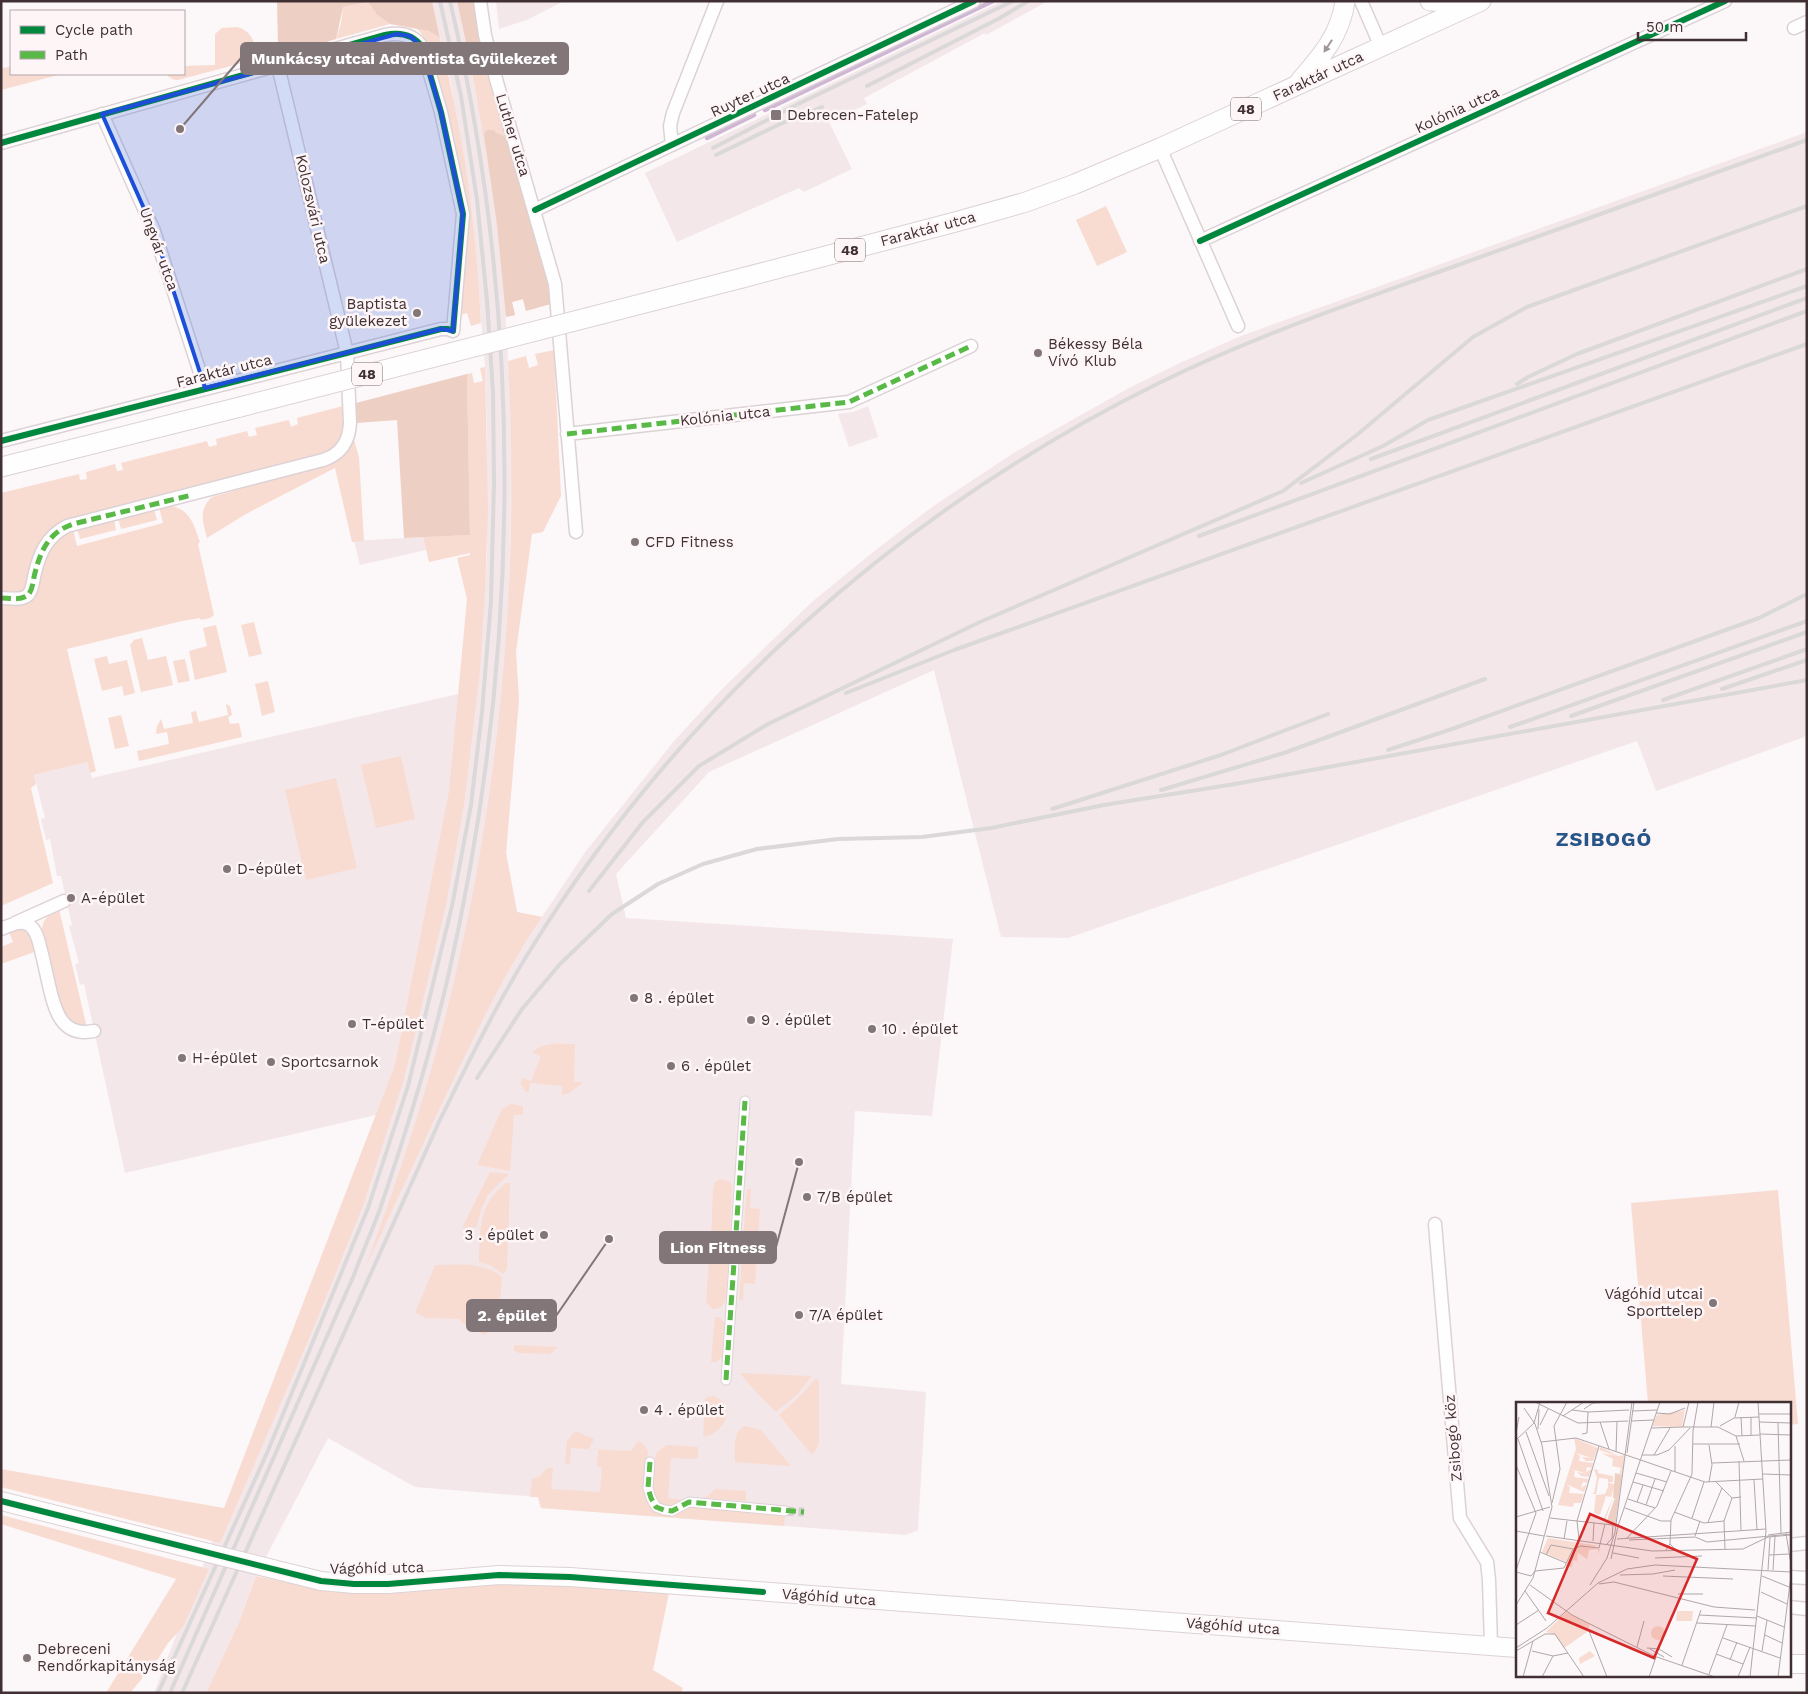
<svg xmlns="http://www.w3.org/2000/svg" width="1808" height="1694" font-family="'Work Sans',sans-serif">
	<rect width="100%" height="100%" fill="#fcf7f8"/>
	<path fill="#f4e7e9" d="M432,1h25l27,133 13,90 7,67 7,119 1,60 -3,121 10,108 -13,154 11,59 25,5 44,-66 89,-111 46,-50 92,-89 59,-48 60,-46 83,-55 114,-64 53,-26 59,-26 566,-204v604l-151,55 -19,-50 -569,197 -67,-1 -67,-267 -225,102 -93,102 10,44 327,21 -21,177 -77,-5 -14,273 85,8 -8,138 -12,5 -365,-27 -3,-11 -123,-10 -87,-49 -72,138 -16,44 -34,73h-52l222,-578 -251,58 -41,-189 -4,1 -5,-21 4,-1 -10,-37 3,-1 -4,-17h-2l-3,-14h2l-1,-4 -3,-14h-4l-7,-37 -4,1 -5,-21 4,-1 -11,-43 53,-13 5,16 366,-84 19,1 10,-141v-115l-2,-72 -13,-156 -21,-126z
		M496,1h68l-37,19 -28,9z
		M1002,1h46l-62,34 -1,-2 -121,65 3,6 -38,18 23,47 -48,23 -5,-4 -122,54 -32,-69z
		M868,406l10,31 -29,10 -11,-33 15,-2z
		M423,537l3,13 -66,15 -6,-24z"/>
	<path fill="#f9dcd1" d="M457,1h17l14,74 43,145 -5,91 -3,-12 -11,3 3,13 -9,2c-8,-107 -26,-211 -49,-316z
		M368,2l9,13 13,9 -54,15 5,-16 2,-16z
		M237,27c12,3 17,11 18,23l-6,1v7l-3,4 -68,18c-5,0 -9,-2 -11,-6h17v-8l31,-1v-31l7,-6z
		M416,28l13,3 11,7c13,57 25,115 32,174 4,37 7,74 9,111l-10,3 -4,-13 -7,2 8,-102 -22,-102 -22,-72 -3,-6z
		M11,67v7h51l-61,16v-22z
		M1106,206l21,46 -30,14 -21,-46z
		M554,350l7,146 -18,36 -11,2 -16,118 3,47 -13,154 11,59 25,5c-32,46 -56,96 -81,147 -33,68 -65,138 -97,207 25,-67 48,-135 68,-204 64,-229 89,-469 76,-706l18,-5 3,12 9,-3 -3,-11z
		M485,367l3,143 -3,81 -5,80 -16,134 -18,100 -42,174 -41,127 -49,121 -94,216 -219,-56v-18l223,39 171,-443 54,-274 18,-192 -10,-41 13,-3v-2l-41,9 -6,-25 47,-2 -3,-161 5,-1 2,10 9,-2 -3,-13z
		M343,406c0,20 3,36 -18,46l-257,69 -44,68 -7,4 -16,-2v-98l78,-19 1,6 7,-1 -1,-7 29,-8 2,7 6,-1 -2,-7 86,-22 2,6 8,-2 -1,-6 31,-8 2,6 8,-2 -2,-7 34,-8 2,7 7,-3 -1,-6z
		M354,440l5,17 5,84 -12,1 -17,-74 -89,46 -39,24c-4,-15 -9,-29 5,-41l122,-35 12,-8z
		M172,506c19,5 22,19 28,36l-2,2 16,71 -4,3 -9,2 -1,-2 -18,3 -115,28 29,122 -6,2 -3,-11 -53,13 2,9 -5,4 22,95 -52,23v-302l22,1 9,-6 17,-53 24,-17 4,17 86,-23 -4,-15z
		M154,509l3,11 -36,9 -3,-11z
		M114,519l2,11 -36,9 -3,-11z
		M254,622l8,32 -13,3 -8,-32z
		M216,625l11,47 -32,8 -6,-29 18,-5 -4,-18z
		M142,638l6,22 18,-4 7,29 -32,7 -11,-47 4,-5z
		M107,656l2,8 18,-4 8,33 -11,3 -2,-10 -20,5 -8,-32z
		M185,659l5,22 -12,2 -5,-22z
		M268,681l7,31 -13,4 -7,-32z
		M226,704l4,2 2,9 -4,2 2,7 9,-1 3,14 -103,24 -2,-10 32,-7 -2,-12 -11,2 1,-8 4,-7 3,10 29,-6 -2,-11 5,-1 3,11 29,-7z
		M121,715l8,31 -14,3 -7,-31z
		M401,756l14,63 -39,9 -15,-63z
		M336,778l21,90 -51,12 -21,-90z
		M59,909l28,119 -14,-3 -11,-13 -20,-80c0,-13 6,-17 17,-23z
		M18,929c13,2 15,11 19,22l-36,13v-17l12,-5 -4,-10z
		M575,1044l-1,38h9l-13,11 -8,2v-9l-32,-3 -1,9h-3l-6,-9 2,-5 9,3 10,-25 -9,-3c10,-12 29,-9 43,-9z
		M511,1104l12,2v9h-9l-4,56 -33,-6 25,-56z
		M490,1172l19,2 -21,21 -7,15 -4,17 -15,1z
		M720,1179l9,2 3,5 -2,56 -19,-2 2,-52 2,-6z
		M505,1183h5l-3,86 -4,5 -13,-9 -11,-3c1,-22 -1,-46 13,-65 4,-6 9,-9 13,-14z
		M747,1189h4l-1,19 10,1 -2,30 -15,-2z
		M1778,1190l20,234 -9,1v-22h-141l-17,-200z
		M743,1239l15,1 -3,44 -11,-1 -1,17h-4z
		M710,1246l19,2 -3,52c-4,7 -6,9 -14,9l-6,-7z
		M435,1265c23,0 47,-4 67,12l-4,48 -14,10 -23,-13 -1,-3 -34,-1 -11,-5z
		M715,1317h4l8,8 -2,30 -9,7h-5z
		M514,1345l44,2 -8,7 -31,-1 -5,-2z
		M740,1373l72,3 -15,19 -21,17c-12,-13 -26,-25 -36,-39z
		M816,1378l3,3v62l-2,5 -5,7 -33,-40 19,-17z
		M713,1396c25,8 12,38 -10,41l2,-39z
		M745,1426l16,4 30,36 -56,-4c0,-12 -3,-30 10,-36z
		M575,1431l19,8 -5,10 42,2 7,-10 6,4 4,6 -3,43 8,15c14,4 25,8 37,-2l95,8 -1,11 -243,-18 -3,-11h-8l2,-18 7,-2 8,-9h6l-2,21 49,3 2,-25h-5l1,-17 -27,-2 -1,16h-5l2,-23z
		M667,1445l31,2v10l-3,2 -24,-1 -3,40 17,2c-4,2 -10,6 -15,7 -24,3 -16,-37 -15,-50l2,-5z
		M715,1489l31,2v10l-41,-3z
		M1,1515l208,54 -26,58 -15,16 -10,16 -12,10 -5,11 -11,13h-24l70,-114 -175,-55z
		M256,1576l63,13h86l95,-5h84l85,9 -16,77 30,18 -2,5h-475l34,-73z"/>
	<path fill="#eecfc3" d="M277,1h155l8,37 -11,-7 -39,-7 -13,-9 -9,-13 -25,5 -7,32c-22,7 -34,13 -58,7z
		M457,1h17l9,51 -6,4 -4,-4h-5z
		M487,130h7l2,3 6,2 5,4 40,138 4,27 -25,7 -3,-12 -11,3 3,13 -9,2 -9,-93 -13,-90z
		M467,374l3,161 -66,3 -7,-118 -41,3v-20z"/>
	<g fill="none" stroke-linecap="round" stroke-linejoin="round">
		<path stroke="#ceb6d4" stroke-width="4.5" d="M765,110l228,-109
			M707,138l47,-23"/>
		<path stroke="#d6cfd1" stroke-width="9" stroke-dasharray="9 4.5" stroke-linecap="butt" d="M785,1511l19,1"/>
		<defs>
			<path id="pedestrian" d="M726,1380l19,-279
				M650,1462l-2,26 3,10 5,9 8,3 8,1 17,-9 96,9"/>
			<path id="minor" d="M480,1l5,34 11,44 59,205 21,248
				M1361,1l20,46
				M1794,28l13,-6
				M102,114l52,117 51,157
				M1,143l384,-108c15,-3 28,-1 37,12l19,65 22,102 -10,117 -5,-2h-7l-440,112
				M672,145l-2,-19 3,-13 44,-112
				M1160,148l78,178
				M535,210l439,-209
				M1200,241l525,-240
				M567,434l282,-32 122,-56
				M1,598c9,0 20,3 27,-3 4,-4 5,-12 6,-18 5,-23 12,-40 33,-51l256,-66c18,-6 26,-18 27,-37l-3,-70 -69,-287
				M15,923l49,-22
				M1,929c17,-8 30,-12 37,10 4,14 7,28 10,42 6,25 11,57 46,50
				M1435,1224l25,294 27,44 2,18 2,66
				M1789,1545l18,-2
				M1789,1577l18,1
				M1789,1607l18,2"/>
			<path id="secondary" d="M1,1501l143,36
				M321,1581l33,3h34l111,-9 71,2 947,71
				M1789,1664h18"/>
			<path id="primary" d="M1430,1l43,2
				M1300,81c21,-24 41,-47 45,-80
				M742,278l217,-57 67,-19 49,-18 85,-36 321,-147
				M1,467l239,-60"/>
		</defs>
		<use href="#pedestrian" stroke="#dcd2d5" stroke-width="11"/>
		<use href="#minor" stroke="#dcd2d5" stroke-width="15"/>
		<use href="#secondary" stroke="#dcd2d5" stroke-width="20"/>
		<use href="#primary" stroke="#dcd2d5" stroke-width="21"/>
		<use href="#pedestrian" stroke="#fffefe" stroke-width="9"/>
		<use href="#minor" stroke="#fffefe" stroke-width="12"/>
		<use href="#secondary" stroke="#fffefe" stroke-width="18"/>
		<use href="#primary" stroke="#fffefe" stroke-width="19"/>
		<path stroke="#dad8d9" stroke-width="4" d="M867,86l133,-68 28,-17
			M713,148l85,-44 215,-103
			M716,155l64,-31 42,-17
			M1517,384l11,-7 49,-23 230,-85
			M1371,459l436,-161
			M1301,483l82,-37 45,-26 379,-134
			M1199,536l608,-225
			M1722,689l85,-29
			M846,693l108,-43 853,-306
			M1663,700l144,-51
			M1571,716l236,-84
			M1510,727l297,-106
			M1388,750l64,-21 307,-111 48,-24
			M1161,790l123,-37 201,-74
			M1052,809l169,-54 107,-41
			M589,891l54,-69 56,-56 69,-42 212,-102 303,-131 75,-57 115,-97 54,-30 280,-101
			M477,1078l45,-69 38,-45 52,-50 46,-30 45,-20 54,-15 81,-10 84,-2 69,-9 113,-23 131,-21 572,-104
			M158,1693l109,-240 101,-245 40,-122 44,-180 19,-101 11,-93 9,-111 3,-118 -1,-91 -6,-91 -10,-101 -16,-104 -21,-95
			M170,1693l184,-418c8,-22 18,-44 26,-66 26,-76 50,-154 68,-232 73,-321 77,-655 2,-976
			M182,1693l257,-571c28,-57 56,-115 90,-170 151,-245 372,-442 630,-569 91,-45 188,-78 285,-113 121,-43 242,-87 363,-130"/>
		<defs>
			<path id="secondary-bridge" d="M144,1537l177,44"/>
			<path id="primary-bridge" d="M240,407l502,-129"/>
		</defs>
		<use href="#secondary-bridge" stroke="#dcd2d5" stroke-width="20" stroke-linecap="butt"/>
		<use href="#primary-bridge" stroke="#dcd2d5" stroke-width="21" stroke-linecap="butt"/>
		<use href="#secondary-bridge" stroke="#fffefe" stroke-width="18"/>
		<use href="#primary-bridge" stroke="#fffefe" stroke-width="19"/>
		<path stroke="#58b947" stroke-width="5" stroke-dasharray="10 5" stroke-linecap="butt" d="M567,434l282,-32 122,-56
			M1,598c8,0 20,3 27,-3 4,-4 5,-12 6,-18 6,-26 15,-47 43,-54l115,-28
			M726,1380l19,-279
			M650,1462l-2,26 3,10 5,9 8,3 8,1 17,-9 115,10"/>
		<defs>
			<path id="cycleway" d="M1,143l384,-108c15,-3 28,-1 37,12l19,65 22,102 -10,117 -5,-2h-7l-440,112
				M535,210l439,-209
				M1200,241l525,-240
				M1,1501l320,80 33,3h34l111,-9 71,2 193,15"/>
		</defs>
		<use href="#cycleway" stroke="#fef5f7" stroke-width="9"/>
		<use href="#cycleway" stroke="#00873e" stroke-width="6"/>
	</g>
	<defs><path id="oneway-solid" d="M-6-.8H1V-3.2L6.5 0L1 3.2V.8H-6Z" transform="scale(1.25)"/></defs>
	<use fill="#a09799" href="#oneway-solid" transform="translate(1328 46) rotate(123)"/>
	<path fill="#1d4ed8" fill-opacity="0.2" stroke="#1d4ed8" stroke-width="4" stroke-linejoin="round" d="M397,34l13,2 12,11 19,65 22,102 -10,117 -12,-2 -236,59 -51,-157 -52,-117z"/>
	<g fill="#827679" stroke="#fef5f7" stroke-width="2">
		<rect x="770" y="109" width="12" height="12" rx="2.5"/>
		<circle cx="417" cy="313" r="5"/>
		<circle cx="1038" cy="353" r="5"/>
		<circle cx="635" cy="542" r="5"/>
		<circle cx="227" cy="869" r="5"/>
		<circle cx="71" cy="898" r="5"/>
		<circle cx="634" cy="998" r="5"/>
		<circle cx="751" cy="1020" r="5"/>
		<circle cx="352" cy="1024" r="5"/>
		<circle cx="872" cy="1029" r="5"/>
		<circle cx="182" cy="1058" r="5"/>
		<circle cx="271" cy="1062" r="5"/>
		<circle cx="671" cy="1066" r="5"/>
		<circle cx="807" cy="1197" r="5"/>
		<circle cx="544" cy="1235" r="5"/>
		<circle cx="1713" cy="1303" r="5"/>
		<circle cx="799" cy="1315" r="5"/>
		<circle cx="644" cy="1410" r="5"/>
		<circle cx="27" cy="1658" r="5"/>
	</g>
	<g text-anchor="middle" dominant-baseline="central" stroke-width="5" stroke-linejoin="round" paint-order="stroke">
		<g fill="#fef5f7" stroke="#796b6e" stroke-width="1">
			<rect x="1231" y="97.5" width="30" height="23" rx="4"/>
			<rect x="835" y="238.5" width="30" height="23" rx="4"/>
			<rect x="352" y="362.5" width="30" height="23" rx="4"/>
		</g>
		<g font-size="14" font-weight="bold" fill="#403034">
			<text x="1246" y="109">48</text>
			<text x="850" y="250">48</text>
			<text x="367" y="374">48</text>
		</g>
		<g font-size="15" fill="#403034" stroke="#fef5f7">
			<text transform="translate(1318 76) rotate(-25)">Faraktár utca</text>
			<text transform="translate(750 95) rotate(-25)">Ruyter utca</text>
			<text transform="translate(1457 110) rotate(-25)">Kolónia utca</text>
			<text transform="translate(513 135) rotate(73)">Luther utca</text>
			<text transform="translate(313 209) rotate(77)">Kolozsvári utca</text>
			<text transform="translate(928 229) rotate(-15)">Faraktár utca</text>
			<text transform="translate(159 249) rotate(70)">Ungvár utca</text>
			<text transform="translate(224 371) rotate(-14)">Faraktár utca</text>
			<text transform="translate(725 416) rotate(-6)">Kolónia utca</text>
			<text transform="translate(1453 1438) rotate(-95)">Zsibogó köz</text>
			<text transform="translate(377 1568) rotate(-1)">Vágóhíd utca</text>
			<text transform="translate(829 1597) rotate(4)">Vágóhíd utca</text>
			<text transform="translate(1233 1626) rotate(4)">Vágóhíd utca</text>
		</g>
		<g font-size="15" fill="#403034" stroke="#fef5f7" text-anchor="start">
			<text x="787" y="115">Debrecen-Fatelep</text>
			<text x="407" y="304" text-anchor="end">Baptista<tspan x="407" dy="17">gyülekezet</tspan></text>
			<text x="1048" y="344">Békessy Béla<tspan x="1048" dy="17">Vívó Klub</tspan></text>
			<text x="645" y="542">CFD Fitness</text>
			<text x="237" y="869">D-épület</text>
			<text x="81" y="898">A-épület</text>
			<text x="644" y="998">8 . épület</text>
			<text x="761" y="1020">9 . épület</text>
			<text x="362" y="1024">T-épület</text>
			<text x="882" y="1029">10 . épület</text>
			<text x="192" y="1058">H-épület</text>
			<text x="281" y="1062">Sportcsarnok</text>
			<text x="681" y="1066">6 . épület</text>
			<text x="817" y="1197">7/B épület</text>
			<text x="534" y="1235" text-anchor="end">3 . épület</text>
			<text x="1703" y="1294" text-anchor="end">Vágóhíd utcai<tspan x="1703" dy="17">Sporttelep</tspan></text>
			<text x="809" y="1315">7/A épület</text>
			<text x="654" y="1410">4 . épület</text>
			<text x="37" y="1649">Debreceni<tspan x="37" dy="17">Rendőrkapitányság</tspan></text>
		</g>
		<g font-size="20" font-weight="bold" letter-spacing="1" fill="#265589" stroke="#fef5f7">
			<text x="1604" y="839">ZSIBOGÓ</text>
		</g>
	</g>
	<g transform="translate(1516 1402)">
		<rect width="275" height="275" fill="#fcf7f8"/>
		<path d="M169,8l-3,17 -30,-1 5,-11zM58,36l24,10 -5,13h-7l-4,-4 10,1 -16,-5 4,3 -1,5 14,2 -1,5 -5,-1 -1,5 6,-3 -3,8 -8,-1 -4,-4 11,2 -17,-5 4,2 -1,6 15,2 -2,4 -4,-1 -2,6 6,-4 -3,8 -18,-8 4,3 -1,6 15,1 -3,9h-7l-1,4 -15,-2 18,-56zM85,45l17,9 7,-1 -3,20 -3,-1 2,-6 -9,-2 1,-7 -12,-6 16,3 -18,-6zM78,67l4,1v3l15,3v6h-5l7,3 -4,12 -5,-1 -6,19 -6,-2 2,-19h-5l3,-1 3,-15zM83,76l9,1v8l-3,7 -9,1zM32,136l52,8 -12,1 12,2 -2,5v-5l-9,1 -2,9 -9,-6 -1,8 -4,-1 -1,7h-6v-5l-24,-10zM161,209h16l-1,10h-16zM50,210l24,12 -3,8 -23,16 -9,-13 -9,-3zM135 231a7 7 0 1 1 14 0a7 7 0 1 1-14 0ZM74,249l5,5 -15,8 -1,-6z" fill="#f9dcd1" fill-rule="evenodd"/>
		<path d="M99,71l7,2 -7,52 -9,-4 9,-25h-2l-8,22 -1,-1 9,-21z" fill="#eecfc3"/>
		<path fill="none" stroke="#b1a7aa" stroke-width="1" d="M19,0l43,21 50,-2M68,7l9,-6 17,-1M56,8l16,2 -1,21 -5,1M116,9l25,-1M72,10l41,-2M140,11l14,1 15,-6M243,12h32M47,14l21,-14M219,15l4,-15M225,15l1,19M235,15v18M115,19l23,-1M84,20l9,27M243,20l32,1M18,21l6,-21M262,21l3,110M24,23l8,-16M204,24l14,-8 25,-1M167,25h35l18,9 24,-1M195,25l3,-25M135,26l32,-1 6,-25M22,27l1,-20M10,30l23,64M0,31l3,-16M244,32l31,1M220,34l8,25M2,37l25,72M0,38l18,-17M25,40l35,-4 129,44 58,-3M177,42h47M100,50l1,-30M111,51l7,-51M126,53h15l12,-5 21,-22M138,53l16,-27M223,59l2,70M196,61l79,-3M0,63l20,48M159,70v-26M120,71l31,9M247,72l28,1M238,78l3,50M117,80l31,9M193,80l3,-17 -3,-20M200,80l16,16 9,-1M112,97l27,9M121,100l6,-17M36,101l8,-34 -6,-43 13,-24M130,103l9,-26M109,106l36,13h10M158,110l30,11 20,-2M0,115l34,-10M34,116l63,7 -1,13 -5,6M176,116l12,-36M192,120l14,-34M0,129l28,5M270,131l5,32M252,133l23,-3M30,134l106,15 91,-2 25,-12 23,-2M179,134l5,-15M48,137l3,-18M63,137l-2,-18 22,-75M101,137l149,-10M110,137l31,-33 14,-35M113,138l66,-3 12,5 84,-8M77,139l1,-18M154,143l1,-25 21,-46 1,-43 5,-29M209,147l-1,-28 8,-23M150,148l4,-6 6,6M24,150l26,11M97,151l26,5M30,153l5,-10 22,4 8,-3 18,2 6,-24M253,153l20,-1M139,156l47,-2M95,157l7,-33 42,-124M48,166l9,-19M0,168l20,-57M252,168l2,-33M257,168l2,-34M0,170l15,4 4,-5 29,-3M104,173l33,-1 22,-4M147,174l70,3M246,174l27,11M83,182l15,-2 100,25 41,3M14,183l42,30 82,41 61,21M74,183l17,-27 8,-26 17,-130M9,189l21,30M245,190l26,12M162,192h25M0,203l17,-27 19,-71 -10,-62 -7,-21 -11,-16M183,213l58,3M241,214l27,11M181,221l59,3M0,223l23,-15M73,229l18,46M249,233l17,8M207,236l57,20M121,245l7,-26M0,246l31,-20 51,-45 29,-14 28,-4 136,7M131,246l12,1 13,8M134,247l14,8M0,249l29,-17h10l29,43M16,249l21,5 15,-3M246,249l5,-31M200,252l27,10M214,258l7,-18M166,263l19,-55M193,272l18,-49M7,275l10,-36M26,275l11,-21M133,275l7,-20M222,275l12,-30M234,275l16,-146 -8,-129M262,275l13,-101"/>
		<path fill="#d62828" fill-opacity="0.15" stroke="#d62828" stroke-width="2.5" d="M74,112l107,45 -43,99 -106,-45z"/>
		<rect width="275" height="275" fill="none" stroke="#403034" stroke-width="2.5"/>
	</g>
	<path fill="none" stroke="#827679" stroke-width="2" d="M180 129L241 58M799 1162L776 1247M609 1239L556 1316"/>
	<g fill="#827679" stroke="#fef5f7" stroke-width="2">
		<circle cx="180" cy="129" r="5"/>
		<circle cx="799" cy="1162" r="5"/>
		<circle cx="609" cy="1239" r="5"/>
	</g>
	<g fill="#827679" stroke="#827679" stroke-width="2">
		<rect x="241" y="43" width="327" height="31" rx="5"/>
		<rect x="660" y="1232" width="116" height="31" rx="5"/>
		<rect x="467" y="1300" width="89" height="31" rx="5"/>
	</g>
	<g font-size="16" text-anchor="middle" font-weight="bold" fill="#fff">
		<text x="404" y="64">Munkácsy utcai Adventista Gyülekezet</text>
		<text x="718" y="1253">Lion Fitness</text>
		<text x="512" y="1321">2. épület</text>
	</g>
	<rect width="1808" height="1694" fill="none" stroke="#403034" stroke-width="5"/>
	<rect x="10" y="10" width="175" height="65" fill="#fef5f7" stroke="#b2a6a9"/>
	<rect x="20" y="26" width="25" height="8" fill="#00873e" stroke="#b2a6a9"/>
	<text x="55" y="35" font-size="15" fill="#403034">Cycle path</text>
	<rect x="20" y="51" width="25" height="8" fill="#58b947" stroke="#b2a6a9"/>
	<text x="55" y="60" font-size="15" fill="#403034">Path</text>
	<path d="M1638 32v8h108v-8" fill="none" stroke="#403034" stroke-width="2.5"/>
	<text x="1646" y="32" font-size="15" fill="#403034" stroke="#fef5f7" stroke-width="4" paint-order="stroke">50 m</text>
</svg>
